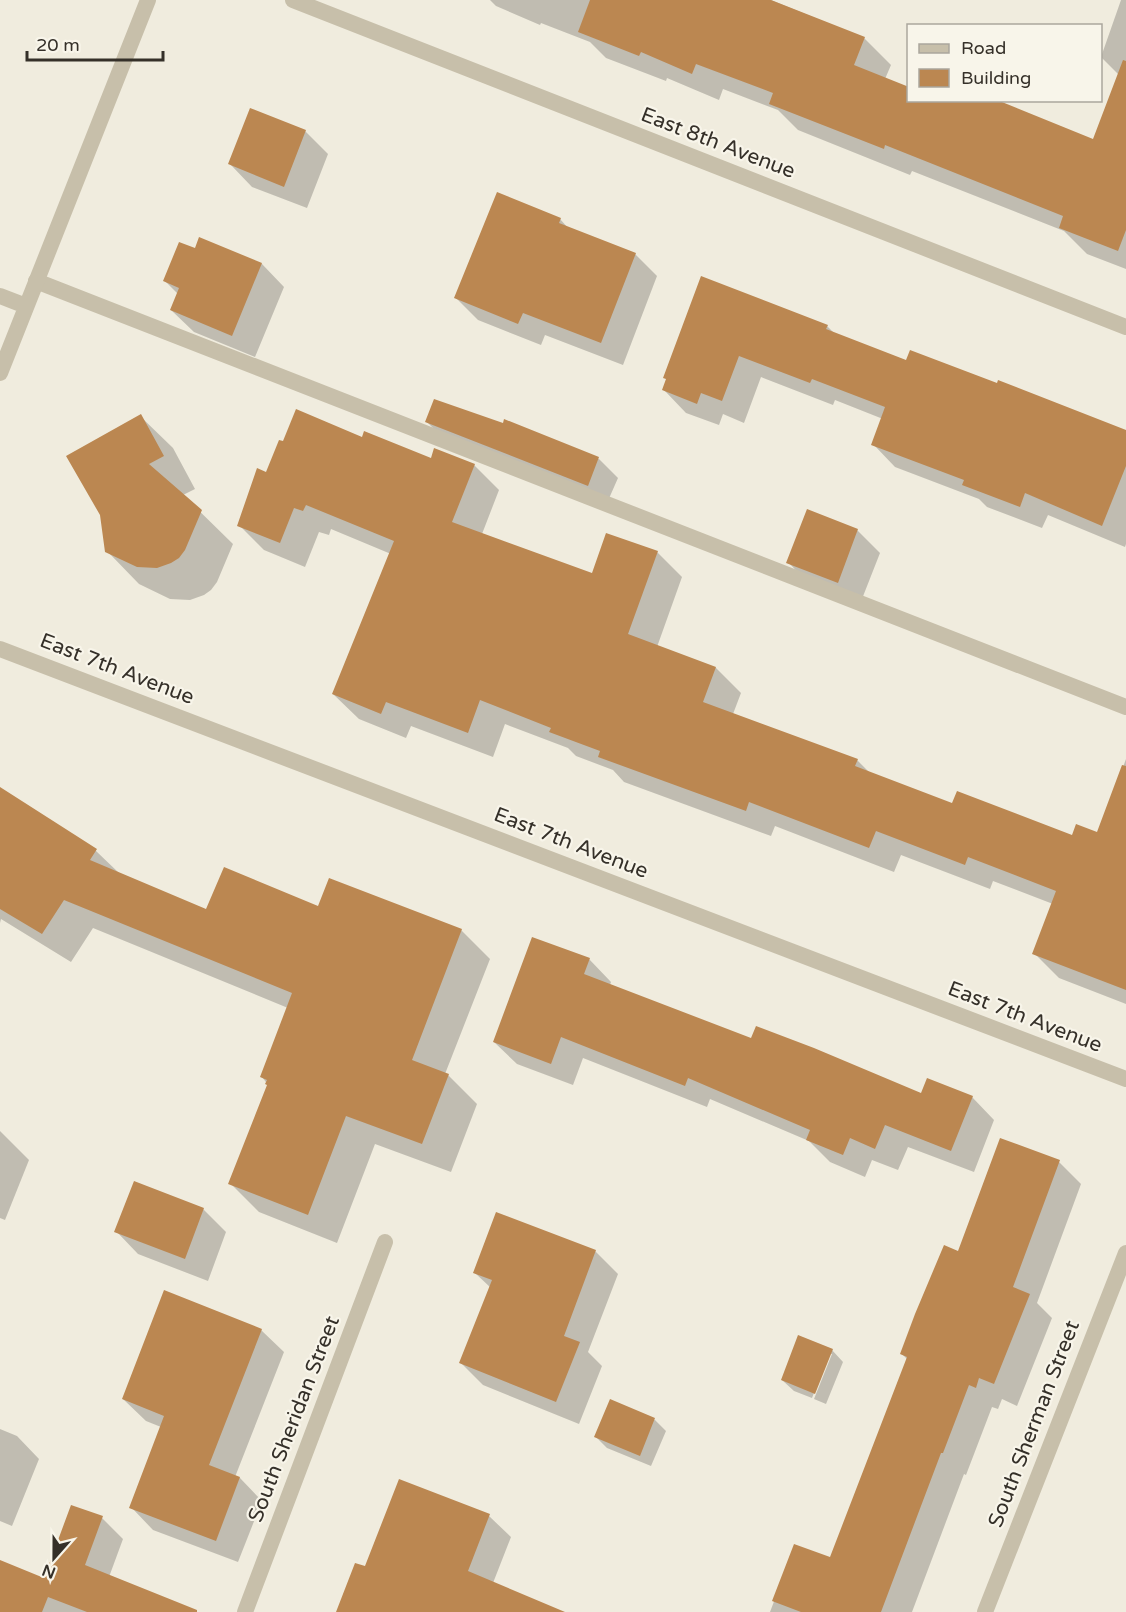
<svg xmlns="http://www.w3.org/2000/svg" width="1126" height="1612" font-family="'Varela Round',sans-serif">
	<rect width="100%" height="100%" fill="#f0ecde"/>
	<path fill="#0003" d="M490,0h281l93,38 27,27 -6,14 23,21 185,41 26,-66 -18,-18 20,-57h5v269l-39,-15 -23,-23 -152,-60 -2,4 -112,-45 -20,-20 -55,-21 -4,11 -52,-22 -1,3 -60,-23 -16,-16 -49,-19 -1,2 -44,-19z
		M305,131l23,23 -21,54 -55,-21 -22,-23z
		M560,219l9,10 66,25 22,22 -34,89 -78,-30 -4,10 -63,-25 -22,-22z
		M200,239l62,25 22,23 -29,70 -61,-25 -23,-22 7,-16 -14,-14 32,-30z
		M827,326l8,8 72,27 219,71v112l-1,3 -77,-32 -6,13 -55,-21 -8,-8 -84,-32 -22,-23 10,-25 -48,-19 -2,5 -72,-28 -17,46 -21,-9 -4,11 -33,-12 -22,-23 4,-10z
		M140,416l33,32 22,41 -12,6 50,49 -16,38 -6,8 -7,5 -14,5 -20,-1 -31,-15 -32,-33 -6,-37z
		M505,421l94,38 19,19 -11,25 -161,-62 -19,-19 77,3z
		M363,439l69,20 42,6 25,25 -17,44 111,41 64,-23 25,25 -25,70 59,21 25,25 -8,21 124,46 14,14 82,31 120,32 25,-3 28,-75v245l-67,-26 -25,-25 19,-49 -60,-23 -3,8 -89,-34 -7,17 -119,-46 -4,10 -147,-54 -11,-12 -37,-14 -8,-8 -63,-24 -12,33 -82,-31 -5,12 -47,-19 -26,-25 58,-140 -60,-25 -2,6 -10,-3 -14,35 -41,-17 -25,-25 28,-51z
		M807,511l50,19 23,23 -20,51 -50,-19 -22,-23z
		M0,792l96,59 23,22 88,38 112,-3 142,22 29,29 -45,115 3,1 29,29 -26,68 -76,-28 -38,99 -78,-31 -29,-29 39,-97 -7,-9 26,-69 -195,-80 -22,34 -70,-43 -1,4z
		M589,959l22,23 -1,3 141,55 171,55 50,2 22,23 -20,52 -66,-25 -10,23 -26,-10 -7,17 -35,-15 -21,-21 -99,-42 -3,8 -124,-49 -10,27 -56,-21 -23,-22z
		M0,1131l29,29 -24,60 -5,-2z
		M1059,1162l22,22 -44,119 15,15 -35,88 -15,-7 -4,10 -6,-2 -26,68 -2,-1 -52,138h-142l25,-66 36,13 77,-199 -7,-7 58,-100z
		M203,1209l23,23 -18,49 -70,-27 -22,-23z
		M595,1251l23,23 -30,78 14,14 -23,58 -96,-39 -22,-22 30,-75 -16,-15z
		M261,1330l23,22 -49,125 5,1 22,23 -24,61 -85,-32 -22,-23 30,-80 -15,-6 -23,-22z
		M832,1350l11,12 -17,42 -12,-5 18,-45h-3l-17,44 -18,-7 -12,-11z
		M611,1401l44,19 11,11 -15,35 -44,-18 -11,-11z
		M0,1429l17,7 22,23 -27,67 -12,-5z
		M489,1516l22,21 -18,46 53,29h-208l28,-44z
		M102,1518l21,21 -14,38 60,35h-169v-47l45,15z"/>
	<path fill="#bb8751" d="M590,0h181l94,37 -11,28 55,22v13h88l96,39 30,-79 3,1v169l-8,21 -59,-23 4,-12 -178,-71 -1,4 -115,-45 4,-11 -77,-29 -4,10 -51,-22 -2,4 -61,-24z
		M250,108l56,22 -22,57 -56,-23z
		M497,192l64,26 -2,5 77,30 -35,90 -78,-30 -5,11 -64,-26z
		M199,237l63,26 -30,73 -62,-26 9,-22 -16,-7 16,-39 16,6z
		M701,276l127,49 -2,4 80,31 4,-10 87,33 1,-3 128,50v36l-24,60 -77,-33 -5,14 -58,-22 2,-5 -93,-35 14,-38 -73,-28 -2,4 -71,-27 -17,45 -21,-8 -4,11 -35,-14 4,-11 -3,-1z
		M434,399l69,24 1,-4 95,38 -11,29 -163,-64z
		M296,409l66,28 2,-6 67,27 3,-10 41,16 -23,58 140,51 14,-40 52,18 -30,83 88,33 -13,35 155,57 -3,7 97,37 5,-12 115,44 4,-11 21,8 25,-67 4,1v224l-94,-36 24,-63 -88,-34 -3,8 -89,-34 -7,17 -120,-46 -3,9 -148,-54 2,-6 -51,-19 2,-4 -71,-28 -12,33 -82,-31 -5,12 -49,-20 62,-153 -88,-36 -3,6 -9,-3 -14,35 -43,-17 20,-58 9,4 13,-32 4,1z
		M141,414l23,42 -15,8 53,46 -17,40 -6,8 -8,5 -14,5 -20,-1 -32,-15 -5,-37 -34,-59z
		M807,509l51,20 -20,54 -52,-20z
		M0,787l97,62 -7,11 116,49 18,-42 94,39 11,-28 133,51 -50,131 37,14 -27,70 -76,-28 -38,99 -80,-31 39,-99 -2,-1 2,-4 -7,-3 32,-84 -228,-93 -22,34 -42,-25z
		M532,937l58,21 -6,16 167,64 5,-12 58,22 107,45 6,-15 46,18 -22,55 -66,-26 -10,24 -25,-11 -7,17 -37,-15 4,-10 -122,-52 -3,8 -124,-49 -10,27 -58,-22z
		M1000,1138l60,22 -47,127 17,7 -36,90 -15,-6 -3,10 -7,-3 -26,68h-2l-60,159h-80l-29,-11 22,-57 36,13 77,-200 -7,-3 15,-40 29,-69 14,6z
		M134,1181l70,27 -19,51 -71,-27z
		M496,1212l100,38 -32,86 16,6 -24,60 -97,-39 33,-83 -19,-7z
		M164,1290l98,39 -53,136 31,12 -24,64 -87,-33 35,-92 -42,-17z
		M798,1335l35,14 -18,45 -34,-14z
		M610,1399l45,19 -15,38 -46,-19z
		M399,1479l91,35 -22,57 97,41h-229l19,-49 10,3z
		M71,1505l32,11 -18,49 112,45v2h-110l-39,-15 -6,15h-42v-52l44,18z"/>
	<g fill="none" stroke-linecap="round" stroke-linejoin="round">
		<path stroke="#c7bfaa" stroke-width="16" d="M36,281l1090,426"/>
		<path stroke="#c7bfaa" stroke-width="16" d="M293,0l833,327
			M0,296l26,10
			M0,373l148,-373
			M0,649l1126,430
			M245,1612l140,-370"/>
		<path stroke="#c7bfaa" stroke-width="16" d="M985,1612l141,-359"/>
	</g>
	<g text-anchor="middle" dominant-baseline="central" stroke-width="4.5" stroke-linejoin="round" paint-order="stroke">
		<g font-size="21" fill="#353029" stroke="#f8f5ea">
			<text transform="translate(718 143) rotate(21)">East 8th Avenue</text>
			<text transform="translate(117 669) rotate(21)">East 7th Avenue</text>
			<text transform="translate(571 843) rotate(21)">East 7th Avenue</text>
			<text transform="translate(1025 1017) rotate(21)">East 7th Avenue</text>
			<text transform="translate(294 1419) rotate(-69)">South Sheridan Street</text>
			<text transform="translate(1034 1424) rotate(-69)">South Sherman Street</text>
		</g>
	</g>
	<rect x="907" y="24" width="195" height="78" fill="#f8f5ea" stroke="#aaa69d" stroke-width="1.5"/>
	<rect x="919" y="44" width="30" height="9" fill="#c7bfaa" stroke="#aaa69d" stroke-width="1.5"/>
	<text x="961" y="54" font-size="18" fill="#353029">Road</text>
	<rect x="919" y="69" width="30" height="18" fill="#bb8751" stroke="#aaa69d" stroke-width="1.5"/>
	<text x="961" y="84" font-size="18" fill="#353029">Building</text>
	<g transform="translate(54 1558) rotate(201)" stroke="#f8f5ea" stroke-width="4.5" paint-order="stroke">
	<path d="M0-4.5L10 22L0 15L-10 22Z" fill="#353029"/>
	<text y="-9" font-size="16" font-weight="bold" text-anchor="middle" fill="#353029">N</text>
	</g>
	<path d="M27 51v9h136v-9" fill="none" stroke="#353029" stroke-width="3"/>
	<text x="36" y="51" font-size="18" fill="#353029" stroke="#f8f5ea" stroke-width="4.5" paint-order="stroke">20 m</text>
</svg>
